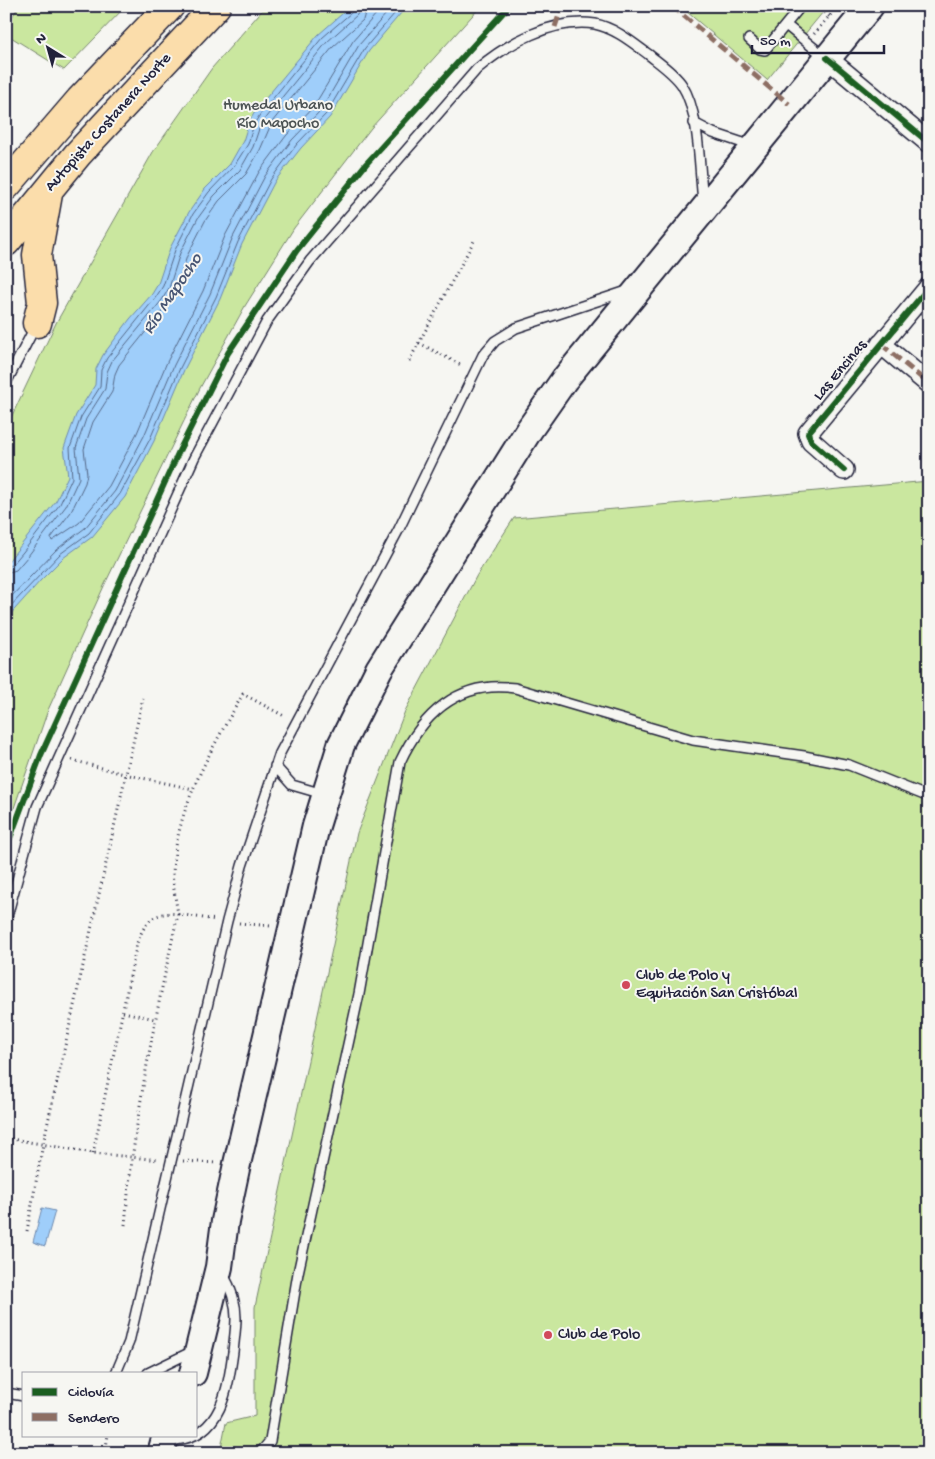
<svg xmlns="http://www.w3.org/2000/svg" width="935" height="1459" font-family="'Gochi Hand',sans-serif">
	<rect width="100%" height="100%" fill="#f6f6f2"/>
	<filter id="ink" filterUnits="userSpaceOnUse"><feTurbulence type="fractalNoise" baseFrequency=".02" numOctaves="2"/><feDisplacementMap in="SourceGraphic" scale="10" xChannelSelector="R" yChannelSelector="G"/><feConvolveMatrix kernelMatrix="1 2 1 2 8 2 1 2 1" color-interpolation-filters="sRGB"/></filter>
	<g filter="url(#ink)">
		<path fill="#cae79f" stroke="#76846d" d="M19,6h107l-62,64 -58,-36v-8z
			M266,6h215l-110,122 -77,100 -49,78 -45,82 -96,198 -56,124 -42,121v-403l50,-105 97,-171 59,-84z
			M680,6h148l-61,74z
			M929,481v972h-709l6,-30 29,-7v-109l102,-474 48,-122 72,-136 37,-57z"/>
		<path fill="#9fcefa" stroke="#6d89ae" d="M351,6h56l-38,45 -39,66 -29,31 -26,33 -33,63 -22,55 -36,71 -30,71 -29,56 -33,40 -29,21 -22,22 -35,39v-55l50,-63 12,-25 -4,-28 12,-33 19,-30 1,-16 7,-14 27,-36 22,-25 6,-10 12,-36 19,-36 16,-23 25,-25 13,-23 6,-19 7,-12 62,-75z
			M42,1208l13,3 -10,35 -12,-4z"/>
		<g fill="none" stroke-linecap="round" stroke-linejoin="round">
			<path stroke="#546787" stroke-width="1" d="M367,6l-4,14 -30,27 -61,75 -12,28 -14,24 -27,27 -14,20 -18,35 -11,35 -8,13 -49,61 -4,9 -3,18 -19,30 -9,27 3,25 -2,9 -14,29 -20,26 1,3 27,-18 30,-37 28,-53 30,-71 36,-71 22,-55 34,-64 27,-36 28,-30 39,-65 30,-35
				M6,566l6,-1 11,-13 37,-48 12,-26 -2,-30 11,-31 19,-30 1,-17 6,-12 49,-61 7,-11 12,-36 18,-36 16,-22 25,-26 14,-22 6,-20 7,-11 61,-75 30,-26 1,-6
				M6,573l10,-3 12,-14 38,-50 13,-28 -3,-30 10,-29 19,-30 2,-17 5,-11 50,-61 7,-12 11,-35 18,-35 16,-22 26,-26 13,-23 7,-21 6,-9 61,-75 30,-27 3,-9
				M6,602l50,-52 29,-22 30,-37 29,-55 30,-71 36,-71 22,-55 33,-63 27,-36 29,-30 38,-65 34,-39
				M6,611l54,-57 29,-21 31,-39 30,-55 30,-71 36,-71 22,-55 33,-63 26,-35 29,-30 39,-66 36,-42"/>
			<defs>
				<path id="lane" d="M786,25l40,33
					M749,39l11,10 5,1 36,-44
					M694,123l19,10 39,13
					M6,383l30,-58
					M275,766l17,19 31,9
					M6,920l31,-113 157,-349 73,-137 43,-60 167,-192c31,-26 75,-51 118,-45 20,4 38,19 53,30 11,9 26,19 34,31 18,28 17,83 21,116
					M116,1373l13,-31 98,-421 15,-55 38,-113 119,-224 84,-174 12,-14 21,-13 111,-37
					M148,1373l39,-19
					M6,1393l18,3
					M176,1440c45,-4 52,-51 57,-88 1,-11 3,-23 3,-34 0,-15 -6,-32 -13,-44
					M260,1453l10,-12 28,-168 61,-279 41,-232c22,-47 58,-82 115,-74l178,52 111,16 45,9 80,32"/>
				<path id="street" d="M827,58l102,85
					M881,344l48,40
					M844,470l-33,-29 -3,-8 121,-146"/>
				<path id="secondary" d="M193,1373l26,-106 6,-46 12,-57 79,-338 25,-81 38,-76 150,-239 35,-50 306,-374
					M161,1453l5,-18"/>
				<path id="highway" d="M6,186l74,-86 90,-94
					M6,242l72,-88 138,-148
					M37,323l5,-20 -5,-48 11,-61"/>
			</defs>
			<use href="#lane" stroke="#22223b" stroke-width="12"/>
			<use href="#street" stroke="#22223b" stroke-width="22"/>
			<use href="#secondary" stroke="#22223b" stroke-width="30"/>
			<use href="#highway" stroke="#22223b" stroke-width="31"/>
			<path stroke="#22223b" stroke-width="3" stroke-dasharray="1 4" stroke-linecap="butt" d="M817,6l13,11
				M814,34l24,-28
				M419,343l44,23
				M409,361l66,-122
				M72,760l52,14 69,15
				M239,923l32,3
				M123,1012l32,7
				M6,1138l87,15 66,7
				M93,1153l44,-210c8,-21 16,-32 41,-29 -2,-13 -5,-26 -5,-39 2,-66 38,-125 70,-181l43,23
				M183,1161l33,2
				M125,1225c9,-105 30,-208 53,-311l38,6
				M27,1231l16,-87 100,-446
				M105,1453l3,-18"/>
			<use href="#lane" stroke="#f6f6f2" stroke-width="9"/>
			<use href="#street" stroke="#f6f6f2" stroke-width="19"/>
			<use href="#secondary" stroke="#f6f6f2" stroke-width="26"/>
			<use href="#highway" stroke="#fbddab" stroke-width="28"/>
			<path stroke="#8d6e63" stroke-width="5" stroke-dasharray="10 5" stroke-linecap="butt" d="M672,6l117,98
				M555,27l7,-21
				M881,344l48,40"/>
			<defs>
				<path id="cycleway" d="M827,58l102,85
					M844,470l-33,-29 -3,-8 121,-146
					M6,849l35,-94 139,-306 48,-96 69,-103 69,-86 143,-158"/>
			</defs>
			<use href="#cycleway" stroke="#f6f6f2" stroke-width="9"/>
			<use href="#cycleway" stroke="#1b5e20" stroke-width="6"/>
		</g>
	</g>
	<g fill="#d1495b" stroke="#f6f6f2" stroke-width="2">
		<circle cx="626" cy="985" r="5"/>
		<circle cx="548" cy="1335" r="5"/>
	</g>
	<g text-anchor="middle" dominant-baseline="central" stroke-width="4" stroke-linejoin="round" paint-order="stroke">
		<g font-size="16" fill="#4c5354" stroke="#f6f6f2">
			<text x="278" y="106">Humedal Urbano<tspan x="278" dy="18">Río Mapocho</tspan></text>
		</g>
		<g font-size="16" fill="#22223b" stroke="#f6f6f2">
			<text transform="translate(109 123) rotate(-48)">Autopista Costanera Norte</text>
			<text transform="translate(841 371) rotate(-50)">Las Encinas</text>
		</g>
		<g font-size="16" fill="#22223b" stroke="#f6f6f2" text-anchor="start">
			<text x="636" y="976">Club de Polo y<tspan x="636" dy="18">Equitación San Cristóbal</tspan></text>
			<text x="558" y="1335">Club de Polo</text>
		</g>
		<g font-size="18" font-style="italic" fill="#485674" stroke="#f6f6f2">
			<text transform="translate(173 294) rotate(-56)">Río Mapocho</text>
		</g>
	</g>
	<rect width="935" height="1459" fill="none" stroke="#f6f6f2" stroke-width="25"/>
	<rect x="12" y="12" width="910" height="1434" fill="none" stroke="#22223b" stroke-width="2" filter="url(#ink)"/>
	<rect x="22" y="1372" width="175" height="65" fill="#f6f6f2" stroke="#a1a1a9"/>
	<rect x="32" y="1388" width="25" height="8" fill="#1b5e20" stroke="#a1a1a9"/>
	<text x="68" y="1396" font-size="15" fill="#22223b">Ciclovía</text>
	<rect x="32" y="1413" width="25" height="8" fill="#8d6e63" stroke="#a1a1a9"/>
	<text x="68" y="1422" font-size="15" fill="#22223b">Sendero</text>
	<g transform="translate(48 48) rotate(323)" stroke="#f6f6f2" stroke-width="4" paint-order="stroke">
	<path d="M0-4L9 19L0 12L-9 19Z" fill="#22223b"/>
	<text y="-8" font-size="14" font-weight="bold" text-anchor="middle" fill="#22223b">N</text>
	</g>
	<path d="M752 45v8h132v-8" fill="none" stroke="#22223b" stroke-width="2.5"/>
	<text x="760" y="45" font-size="15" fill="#22223b" stroke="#f6f6f2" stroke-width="4" paint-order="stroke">50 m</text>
</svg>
